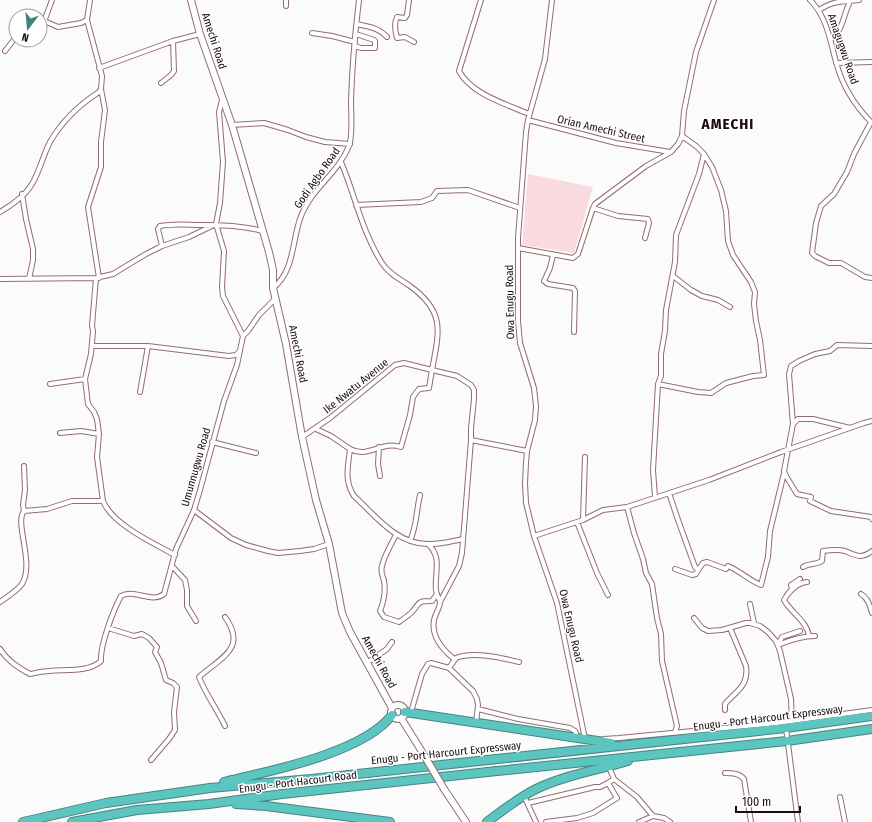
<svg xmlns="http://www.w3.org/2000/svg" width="872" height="822" font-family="'Fira Sans Condensed',sans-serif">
	<rect width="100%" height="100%" fill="#fbfbfb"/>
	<path fill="#f9dadf" d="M528,174l65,13 -19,66 -52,-8z"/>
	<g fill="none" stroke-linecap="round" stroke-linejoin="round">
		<defs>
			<path id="street" d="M90,0l-3,20 15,56 -1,13 4,21 -4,32v25l-13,40 11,71
				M286,0v6
				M409,0l-2,15 -2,3 -8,-1c-3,6 -2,14 0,21l8,-1 9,5
				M481,0l-22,71c12,23 47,33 70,43
				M552,0l-7,59 -17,61 -2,12 -8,106v83l2,22 14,45 2,18 -1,14 -8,31 -1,12 -1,20 1,20 8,33 23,67 28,136
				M810,0c17,17 20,40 26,62 6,23 19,44 36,61
				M819,10c16,-10 22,-8 40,-10
				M42,20l16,7 23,-4 6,-3
				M42,20l3,-1 7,-19
				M357,24c12,3 21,3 30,13
				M312,33l20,3 23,6
				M831,39c13,-9 12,-26 20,-39
				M355,46l6,2h14v-7l-1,-1 -18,-6
				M5,51l11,-14
				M836,63l36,-1
				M99,68l74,-27 27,-7
				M161,83l10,-8 3,-4 -1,-30
				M222,100l-3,12 4,50 -3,41 -4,21 8,27 -2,36 1,9 20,40
				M528,120l88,23 54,9
				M871,122l-17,32 -7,18 -13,22 -13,12 -5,17 -4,30 3,3 14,7h12l24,14 7,1
				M232,125l32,-2 24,7 18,7 19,5 25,2
				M22,194l4,25 7,30v11l-4,19
				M356,205l65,-3 11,-4 5,-7 31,-1 52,18
				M593,208l25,8 30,3 1,4 -4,15
				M0,212c12,-7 25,-16 32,-28 8,-13 11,-29 18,-42 12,-21 29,-37 49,-50l2,-3
				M162,246l-4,-17 2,-3c15,-3 29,-1 44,-1 20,0 40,1 59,6
				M518,248l55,10 5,-4 15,-46 2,-4 51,-38 25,-14 7,-8 4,-8 2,-25 12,-59 18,-52
				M553,255l-3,13 -6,13 4,3 25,4 2,3 -1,41
				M673,276l18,14 11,6 16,4 12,7
				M96,278l-4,48 1,5 -2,23 -6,25 3,25 6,8 3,7 2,15 -2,23 6,44c9,23 50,42 72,54
				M0,279l96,-1 17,-4 33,-20 16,-8 27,-9 27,-13
				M273,288c21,-16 19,-46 27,-69 10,-30 38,-45 49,-73 4,-10 2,-34 2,-45 1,-34 4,-68 8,-101
				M92,346h56l81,10 7,-1 4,-4
				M872,346l-35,-1 -7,6 -15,3 -16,7 -8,5 -2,8 4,50 -9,47 2,5 11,18 14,3 -1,4 21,10 40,6 1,2
				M50,384l35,-5
				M658,384l40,8 13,1 15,-10 27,-7 11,-1 -4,-35 -4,-19 -2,-17 1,-12 -4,-10 -18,-27 -5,-14 -2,-30 -5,-21 -9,-23 -8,-13 -8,-8 -14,-10
				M140,392l8,-46
				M793,424l5,-5h15l37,9
				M316,429l15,7 19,13c-2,17 -6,32 4,47 22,20 41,47 73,48 12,1 25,-3 36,-5
				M60,433l21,-2 18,3
				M302,437l28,-19 65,-53 9,-2 28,7c7,-38 14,-58 -22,-84 -10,-7 -21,-12 -28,-23 -20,-31 -27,-68 -41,-101
				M471,440l56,11
				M212,442l44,11
				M379,447l-1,17 2,12
				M350,449c19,10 32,-9 51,-2l9,-32 3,-18 6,-8 10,-1 3,-18 25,6 14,9 3,5v9l-3,29v12l-9,113 -3,13 -19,36
				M24,466l1,24 -2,15 1,6
				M669,493l8,24 18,50 3,3 5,-7 4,-1 19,7 2,-3c12,5 22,15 33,19l7,-28 2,-26 14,-58
				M655,497l-2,-27 5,-86 3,-8v-22l4,-23 1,-21 9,-48 1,-27 23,-61 5,-20
				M627,507l7,26 9,26 3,14 6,11 5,34 4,16 1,27 15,65 -2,6
				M194,510l37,28 15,7 22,6 10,2 22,-2 14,-2 15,-5
				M583,520l2,-63
				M577,522l20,51 11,22
				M396,535c-5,9 -12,22 -14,31 -2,6 1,10 2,15 2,11 0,20 -4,30l4,6 15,5c4,-3 9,-6 13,-10 9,-10 4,-11 20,-11l5,-7
				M534,536l49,-16 20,-10 24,-3 82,-27 72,-28 83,-29 8,-2
				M410,541c7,-16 6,-29 10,-46
				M428,544c15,14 6,29 8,46 0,4 3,8 4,12 0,6 -5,12 -6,18 -3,16 9,30 20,39
				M172,566l13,14 2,10v16l9,15
				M803,567c6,-4 13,-2 19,-6l1,-10c7,-1 15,-2 22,0 12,5 16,8 27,0
				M675,569l17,6 4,-1 2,-4
				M807,582c-10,1 -19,10 -23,18 7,13 23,21 25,36
				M792,589l-1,-4 9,-6
				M861,594c7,4 9,12 11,19
				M0,602c7,-5 17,-11 22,-18 13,-21 -8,-61 2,-73l23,-2 25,-8h31
				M750,604l4,19
				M225,617c23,32 -5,41 -26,60 7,18 18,32 26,49
				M694,618l8,10 6,3 14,-1 24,-7h4l10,3 8,6 8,9 4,10 11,48 1,23
				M108,628l26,8 8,-2 7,4 8,9 -2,5 6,11 5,17 7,3 4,4 -3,25 1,18 -6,9 -18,21
				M778,645c12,-5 24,-9 37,-9
				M778,645l4,-8 18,-6
				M0,649c8,12 17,18 30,25 6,-1 13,-3 19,-3 16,-2 39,2 52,-10 -1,-16 12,-50 20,-65 13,-8 30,8 43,-2l12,-45 18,-39 6,-20 24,-89 13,-36 6,-29 5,-5 11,-16 17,-17
				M367,663l20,-14 5,-7
				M449,668l7,-10c17,-7 46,0 63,4
				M478,709l40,10 52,9 5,3 3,7
				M725,710v-6c11,-13 24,-18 21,-38l-16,-38
				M411,712l11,-38 6,-10 3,-1 18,5 24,23 4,8 1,6 -2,18
				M786,728l12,94
				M604,739l15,-1 158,-15 95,-13
				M609,767l5,12 23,18 16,19 11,2 6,4
				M725,773c7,0 14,0 19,6l7,43
				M524,796l12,26
				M840,797l5,25
				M528,803l67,-16h5l8,-4
				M546,822l31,-4 16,-5 24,-15 -9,-15 6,-4
				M639,822l14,-6"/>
			<path id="secondary" d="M191,0l9,34 32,91 37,127 4,18v18l13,56 16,93 14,63 13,44 13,69 8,19 42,76
				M391 712a7 7 0 1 1 14 0a7 7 0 1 1-14 0Z
				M401,718l23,37
				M444,789l22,33"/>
			<path id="highway" d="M405,712l206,31
				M224,782c46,-11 139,-29 168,-67
				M236,804l30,2 124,16
				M23,822l83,-19 104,-15 101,-9 475,-51 86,-12
				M72,822l65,-12 72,-6 73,-10 215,-23 290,-30 85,-12
				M487,822c16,-12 31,-24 49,-33 29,-14 62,-19 92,-28"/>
		</defs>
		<use href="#street" stroke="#926c72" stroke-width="6"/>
		<use href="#secondary" stroke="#926c72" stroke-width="8"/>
		<use href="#highway" stroke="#458582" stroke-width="10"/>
		<use href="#street" stroke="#fff" stroke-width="4"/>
		<use href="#secondary" stroke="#fff" stroke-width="6"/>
		<use href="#highway" stroke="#5cc5c0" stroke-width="8"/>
		<defs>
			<path id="secondary-bridge" d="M424,755l20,34"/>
		</defs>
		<use href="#secondary-bridge" stroke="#926c72" stroke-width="8" stroke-linecap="butt"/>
		<use href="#secondary-bridge" stroke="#fff" stroke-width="6"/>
	</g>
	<g text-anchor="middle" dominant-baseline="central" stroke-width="3" stroke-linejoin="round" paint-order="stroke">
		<g font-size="11" fill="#1b0d0f" stroke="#fff">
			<text transform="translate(214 41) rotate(72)">Amechi Road</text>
			<text transform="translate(843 49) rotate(71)">Amagugwu Road</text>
			<text transform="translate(601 129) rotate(13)">Orian Amechi Street</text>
			<text transform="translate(317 178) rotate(-55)">Godi Agbo Road</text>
			<text transform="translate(510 302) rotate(-91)">Owa Enugu Road</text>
			<text transform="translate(298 354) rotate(79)">Amechi Road</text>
			<text transform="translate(356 386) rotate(-39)">Ike Nwatu Avenue</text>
			<text transform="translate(196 467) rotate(-74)">Umunnugwu Road</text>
			<text transform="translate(571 626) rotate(77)">Owa Enugu Road</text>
			<text transform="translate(379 662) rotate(61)">Amechi Road</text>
			<text transform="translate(768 718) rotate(-7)">Enugu - Port Harcourt Expressway</text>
			<text transform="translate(446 753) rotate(-6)">Enugu - Port Harcourt Expressway</text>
			<text transform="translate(298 782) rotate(-7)">Enugu - Port Hacourt Road</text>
		</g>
		<g font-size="15" font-weight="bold" letter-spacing="1" fill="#1b0d0f" stroke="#fff">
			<text x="728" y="124">AMECHI</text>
		</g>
	</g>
	<g transform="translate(28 28) rotate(196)"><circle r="19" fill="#ffffff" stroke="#a49e9f"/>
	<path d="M0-3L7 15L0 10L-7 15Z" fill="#3c8380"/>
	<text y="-6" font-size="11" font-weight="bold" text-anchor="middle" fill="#1b0d0f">N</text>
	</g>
	<path d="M736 806v6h64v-6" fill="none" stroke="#1b0d0f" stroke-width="2"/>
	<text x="742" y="806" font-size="12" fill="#1b0d0f" stroke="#ffffff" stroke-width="3" paint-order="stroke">100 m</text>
</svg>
